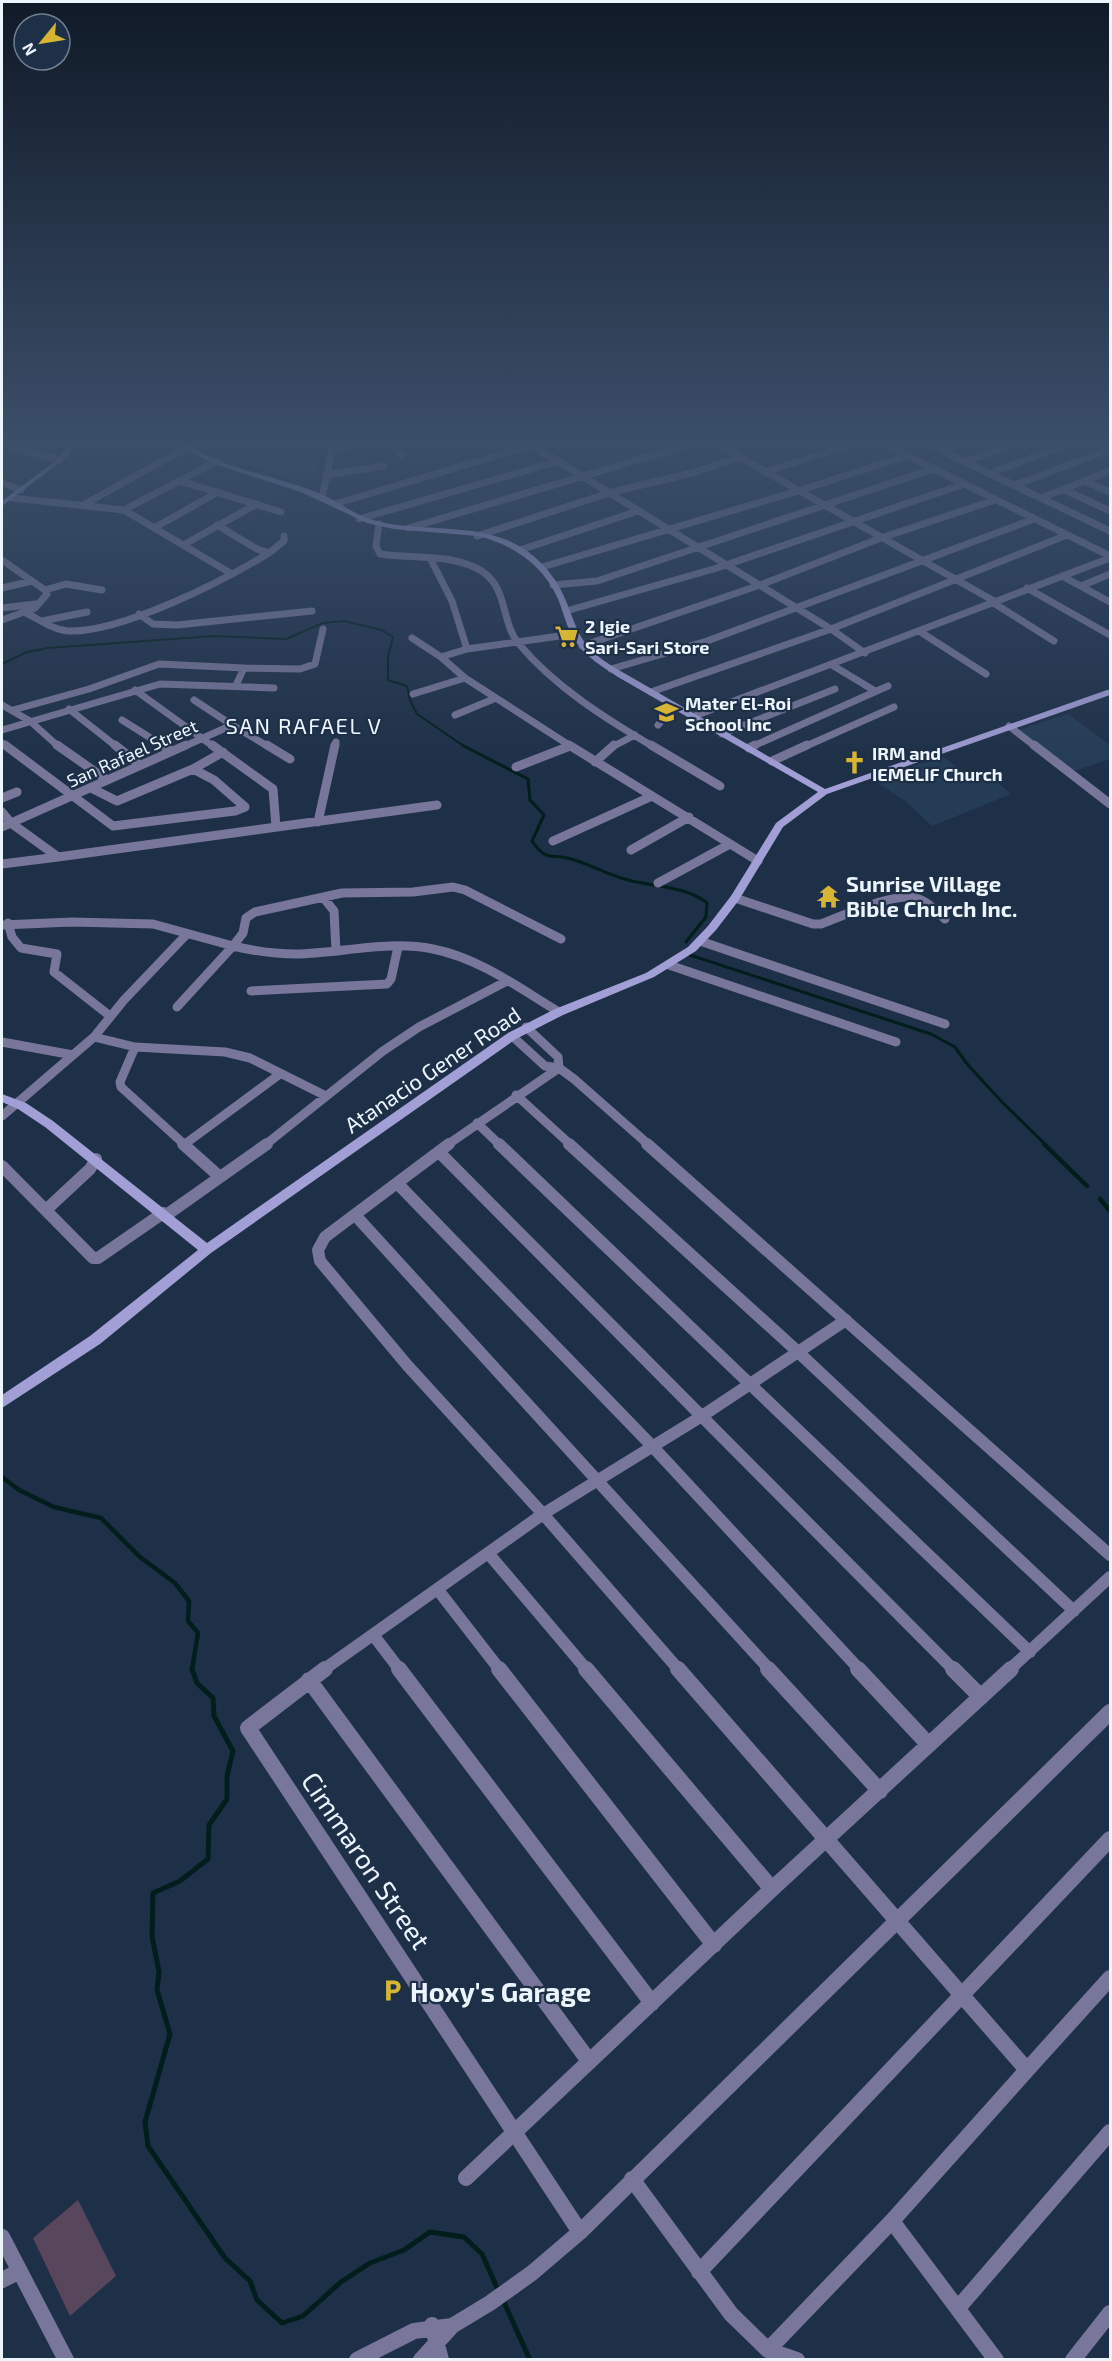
<svg xmlns="http://www.w3.org/2000/svg" width="1112" height="2361" font-family="'Exo 2',sans-serif">
	<rect width="100%" height="100%" fill="#1e3047"/>
	<path fill="#253c57" d="M195,444h129l-7,12v20l-19,4 -73,-23z
		M545,444h139l-96,26z
		M1068,714l42,31v14l-38,13 -54,-42z
		M942,756l27,20 14,-5 28,23 -79,32 -24,-23 -35,-23z"/>
	<path fill="#58465c" d="M78,2200l38,76 -46,40 -37,-78z"/>
	<g fill="none" stroke-linecap="round" stroke-linejoin="round">
		<path stroke="#011e1d" stroke-width="2" d="M2,664l25,-12 21,-4 166,-12 72,3 37,-16 21,-2 38,9 11,7 -5,20v23l19,6 3,14 7,14 48,33"/>
		<path stroke="#011e1d" stroke-width="3" d="M462,745l66,34 2,21 14,15 -12,26c15,22 19,12 39,18 19,5 37,16 57,21 26,7 58,6 79,23l-1,14 -20,25
			M690,955l241,79 24,13 13,18 34,37 44,43"/>
		<path stroke="#011e1d" stroke-width="4.5" d="M1044,1144l43,42
			M1100,1199l10,12
			M2,1477l17,13 35,17 47,11 39,39 35,26 14,18 -1,20 10,12 -6,37"/>
		<path stroke="#011e1d" stroke-width="5" d="M192,1669l5,14 16,15 1,18 19,35 -6,25v23l-18,26 -1,34 -28,22 -27,12 -1,43 7,36 -2,18 13,44 -25,88 3,24 77,112 25,23 7,19 25,23 21,-7 38,-34 29,-19 34,-13 26,-18 34,5 18,17 16,36
			M503,2300l27,60"/>
		<path stroke="#78769a" stroke-width="7" d="M3,444l57,16
			M392,444l10,12
			M530,444l301,185 34,24
			M717,444l277,157
			M884,444l226,112
			M928,444l182,87
			M331,448l32,-4
			M940,450l17,-6
			M217,461l-93,49 108,64
			M964,462l50,-18
			M765,472l87,-28
			M990,473l79,-29
			M326,475l58,-9
			M180,481l101,31
			M1085,481l25,11
			M2,483l19,7
			M1015,485l95,-36
			M1063,489l47,22
			M322,497l11,-53
			M13,498l111,12
			M1041,498l69,-27
			M335,504l197,-59
			M83,505l103,-57
			M359,519l200,-58
			M379,524l-3,22 4,8c32,5 75,-1 103,18 25,17 18,51 36,72 36,43 87,75 135,103
			M154,528l64,-36
			M409,528l282,-84
			M477,536l132,-43 86,-21 45,-15
			M183,545l74,-41
			M520,550l118,-39
			M269,553l15,-12v-5
			M2,560l43,30 2,4 -12,14 -33,12
			M431,560l21,41 15,48
			M542,567l256,-76 108,-35
			M1062,576l48,26
			M553,585l44,-4 336,-112
			M1081,586l29,-12
			M2,588l30,-7
			M1027,588l83,47
			M45,590l21,-6 36,6
			M992,602l62,39
			M2,608l33,-4
			M566,611l151,-43 247,-84
			M26,613c13,6 27,17 42,18 53,2 155,-50 201,-78l-12,-4 -40,-24
			M139,614l14,10 24,1 135,-14
			M42,621l45,-9
			M919,631l67,43
			M412,638l29,19
			M582,646l178,-61 121,-47 114,-38
			M832,665l43,26
			M244,668l56,1 15,-5 8,-35
			M611,669l96,-28 327,-122
			M135,690l79,57
			M651,692l180,-63 236,-94
			M413,694l52,-16
			M2,705l28,16 29,26
			M69,709l48,38
			M13,710l76,-21 70,-25 85,4 -8,17
			M455,715l41,-17
			M692,717l418,-159
			M122,720l43,27
			M232,725l37,22
			M658,725l16,-19
			M1009,726l27,21
			M2,730l158,-46 114,4
			M722,734l113,-45
			M2,743l5,4
			M183,747l49,-22 -38,-25
			M335,747l1,-5
			M568,747l2,-1
			M572,747l-107,-69 -24,-21 26,-8 107,-15
			M612,747l23,-12
			M751,747l137,-61
			M804,747l90,-40"/>
		<path stroke="#78769a" stroke-width="9" d="M5,745l108,81 122,-15 10,-4 -31,-27 -21,-11
			M57,745l50,35
			M115,745l25,20
			M162,745l9,6
			M212,745l61,44 3,38
			M267,745l23,14
			M569,745l189,116
			M651,745l69,41
			M1034,745l76,59
			M749,748l6,-3
			M772,761l35,-16
			M595,762l19,-17
			M516,767l54,-21
			M91,788l26,13 76,-32 30,-17
			M2,798l15,-6
			M2,812l9,11 47,34 379,-52
			M318,822l17,-77
			M2,827l184,-82
			M553,841l97,-44
			M631,850l58,-33
			M2,864l56,-7
			M658,883l72,-39
			M323,897l11,14 2,40
			M735,898l78,26h8c22,-8 76,-34 98,-25 10,3 18,13 26,20
			M8,923l4,14 9,11 36,6 -3,18 56,44
			M2,925l70,-3 81,2 80,22 10,-13 3,-15 9,-6 87,-19 71,-1 40,-5 12,3 96,49
			M700,941l245,83
			M669,965l227,77
			M251,991l136,-7 4,-5 7,-32
			M177,1007l56,-61c21,5 42,8 63,8 46,-1 92,-14 137,-5 46,9 86,39 126,63
			M526,1027l32,30 1,11
			M512,1036l33,30 14,2 15,11 75,66
			M94,1037l41,10 90,5 25,6 76,38
			M2,1042l71,13
			M135,1047l-15,35 1,5 64,58
			M516,1095l55,50
			M2,1116l92,-79 30,-37 63,-66
			M477,1123l23,22
			M185,1144l95,-70
			M265,1145l118,-94 36,-24 88,-46
			M447,1145l112,-77"/>
		<path stroke="#78769a" stroke-width="12" d="M183,1144l37,33
			M449,1144l-124,93 -7,13 2,11 87,104 136,149 136,156
			M499,1144l531,508
			M569,1144l228,207 277,260
			M647,1144l463,411
			M439,1152l515,518
			M2,1166l91,92h5l65,-45
			M398,1184l255,263 207,223
			M47,1209l43,-40 6,-10
			M165,1216l102,-72
			M356,1216l414,454
			M488,1553l99,117
			M438,1590l62,80
			M374,1636l26,34
			M323,1670l220,-156 159,-98 144,-96
			M1009,1670l101,-93"/>
		<path stroke="#78769a" stroke-width="16" d="M325,1669l-77,59 332,504
			M399,1669l253,334
			M499,1669l215,276
			M586,1669l186,220
			M678,1669l349,401 -135,151 -124,129
			M768,1669l112,122
			M858,1669l71,76
			M953,1669l28,28
			M309,1680l280,381
			M1027,2070l83,-92
			M466,2178l306,-289 239,-220
			M632,2179l99,135 37,36 29,10
			M892,2221l104,139
			M2,2237l64,123
			M699,2272l411,-433
			M2,2280l18,-9
			M958,2308l152,-176
			M432,2325l9,35
			M357,2360l57,-29 38,-5
			M421,2360l31,-34 38,-23 42,-30 48,-41 530,-520
			M1073,2360l37,-47"/>
		<path fill="#a29ed6" fill-rule="evenodd" d="M71,444h7l-16,17 -60,45v-5l56,-42z
			M178,444c14,0 28,12 41,17 34,13 71,20 104,34 18,8 34,22 54,26 50,13 106,-1 150,30 18,13 31,30 39,50 6,14 10,29 19,42 10,13 25,22 39,30l201,116 282,-99h3v5l-283,99 -44,33 -44,73 -23,30 -20,21 -42,26 -91,38 -47,24 -305,214 -111,91 -98,64v-13l88,-59 108,-86 -153,-123 -27,-18 -16,-7v-8l24,9 27,18 154,122 301,-210 47,-24 91,-36 42,-26 20,-21 23,-30 45,-73 42,-31 -200,-115c-15,-10 -32,-20 -42,-35 -9,-13 -12,-28 -18,-43 -15,-34 -44,-54 -80,-63l-84,-7 -27,-6 -66,-31 -90,-29z"/>
	</g>
	<linearGradient id="sky" x2="0" y2="1"><stop stop-color="#101a27"/><stop offset="0.57" stop-color="#3b4e69"/><stop offset="1" stop-color="#3b4e69" stop-opacity="0"/></linearGradient>
	<rect width="1112" height="774" fill="url(#sky)"/>
	<defs>
		<symbol id="supermarket-bare" viewBox="-9 -9 18 18"><path d="M-6-5.5h2.5l.6 2H6L4.5 2H-2.5L-4.4-4H-6ZM-1.5 3.2a1.3 1.3 0 1 0 .1 0ZM3 3.2a1.3 1.3 0 1 0 .1 0Z" fill="#d6b534" stroke="#1e3047" stroke-width="2.5" paint-order="stroke"/></symbol>
		<symbol id="school-bare" viewBox="-9 -9 18 18"><path d="M0-5L7-2L0 1L-7-2ZM-4 1L0 2.5L4 1V4Q0 6-4 4Z" fill="#d6b534" stroke="#1e3047" stroke-width="2.5" paint-order="stroke"/></symbol>
		<symbol id="church-bare" viewBox="-9 -9 18 18"><path d="M-1.2-6h2.4v3.5h3.3v2.4h-3.3V6h-2.4V-.1h-3.3v-2.4h3.3Z" fill="#d6b534" stroke="#1e3047" stroke-width="2.5" paint-order="stroke"/></symbol>
		<symbol id="temple-bare" viewBox="-9 -9 18 18"><path d="M0-6L5-2H3V0L6.5 2.5H4V6H1.5V3h-3V6H-4V2.5H-6.5L-3 0V-2H-5Z" fill="#d6b534" stroke="#1e3047" stroke-width="2.5" paint-order="stroke"/></symbol>
		<symbol id="parking-bare" viewBox="-9 -9 18 18"><path d="M-3.5-5.5H1a3.5 3.5 0 0 1 0 7H-1V5.5H-3.5ZM-1-3.4V-.6H.8a1.4 1.4 0 0 0 0-2.8Z" fill="#d6b534" stroke="#1e3047" stroke-width="2.5" paint-order="stroke"/></symbol>
	</defs>
	<g fill-rule="evenodd">
		<use href="#supermarket-bare" x="550" y="620" width="33" height="33"/>
		<use href="#school-bare" x="650" y="696" width="33" height="33"/>
		<use href="#church-bare" x="838" y="746" width="33" height="33"/>
		<use href="#temple-bare" x="812" y="880" width="33" height="33"/>
		<use href="#parking-bare" x="376" y="1974" width="33" height="33"/>
	</g>
	<g text-anchor="middle" dominant-baseline="central" stroke-width="4.5" stroke-linejoin="round" paint-order="stroke">
		<g font-size="18" font-weight="bold" fill="#ecf4fd" stroke="#1e3047" text-anchor="start">
			<text x="585" y="626">2 Igie<tspan x="585" dy="21">Sari-Sari Store</tspan></text>
			<text x="685" y="703">Mater El-Roi<tspan x="685" dy="21">School Inc</tspan></text>
			<text x="872" y="753">IRM and<tspan x="872" dy="21">IEMELIF Church</tspan></text>
		</g>
		<g font-size="18" fill="#ecf4fd" stroke="#1e3047">
			<text transform="translate(132 753) rotate(-24)">San Rafael Street</text>
		</g>
		<g font-size="22" letter-spacing="1.5" fill="#ecf4fd" stroke="#1e3047">
			<text x="304" y="725">SAN RAFAEL V</text>
		</g>
		<g font-size="22" font-weight="bold" fill="#ecf4fd" stroke="#1e3047" text-anchor="start">
			<text x="846" y="883">Sunrise Village<tspan x="846" dy="25">Bible Church Inc.</tspan></text>
		</g>
		<g font-size="22" fill="#ecf4fd" stroke="#1e3047">
			<text transform="translate(432 1069) rotate(-34)">Atanacio Gener Road</text>
		</g>
		<g font-size="27" fill="#ecf4fd" stroke="#1e3047">
			<text transform="translate(367 1860) rotate(56)">Cimmaron Street</text>
		</g>
		<g font-size="27" font-weight="bold" fill="#ecf4fd" stroke="#1e3047" text-anchor="start">
			<text x="410" y="1991">Hoxy's Garage</text>
		</g>
	</g>
	<rect width="1112" height="2361" fill="none" stroke="#ecf4fd" stroke-width="6"/>
	<g transform="translate(42 42) rotate(240)"><circle r="28" fill="#1e3047" stroke="#707e90" stroke-width="1.5"/>
	<path d="M0-4.5L10 22L0 15L-10 22Z" fill="#d6b534"/>
	<text y="-9" font-size="16" font-weight="bold" text-anchor="middle" fill="#ecf4fd">N</text>
	</g>
</svg>
